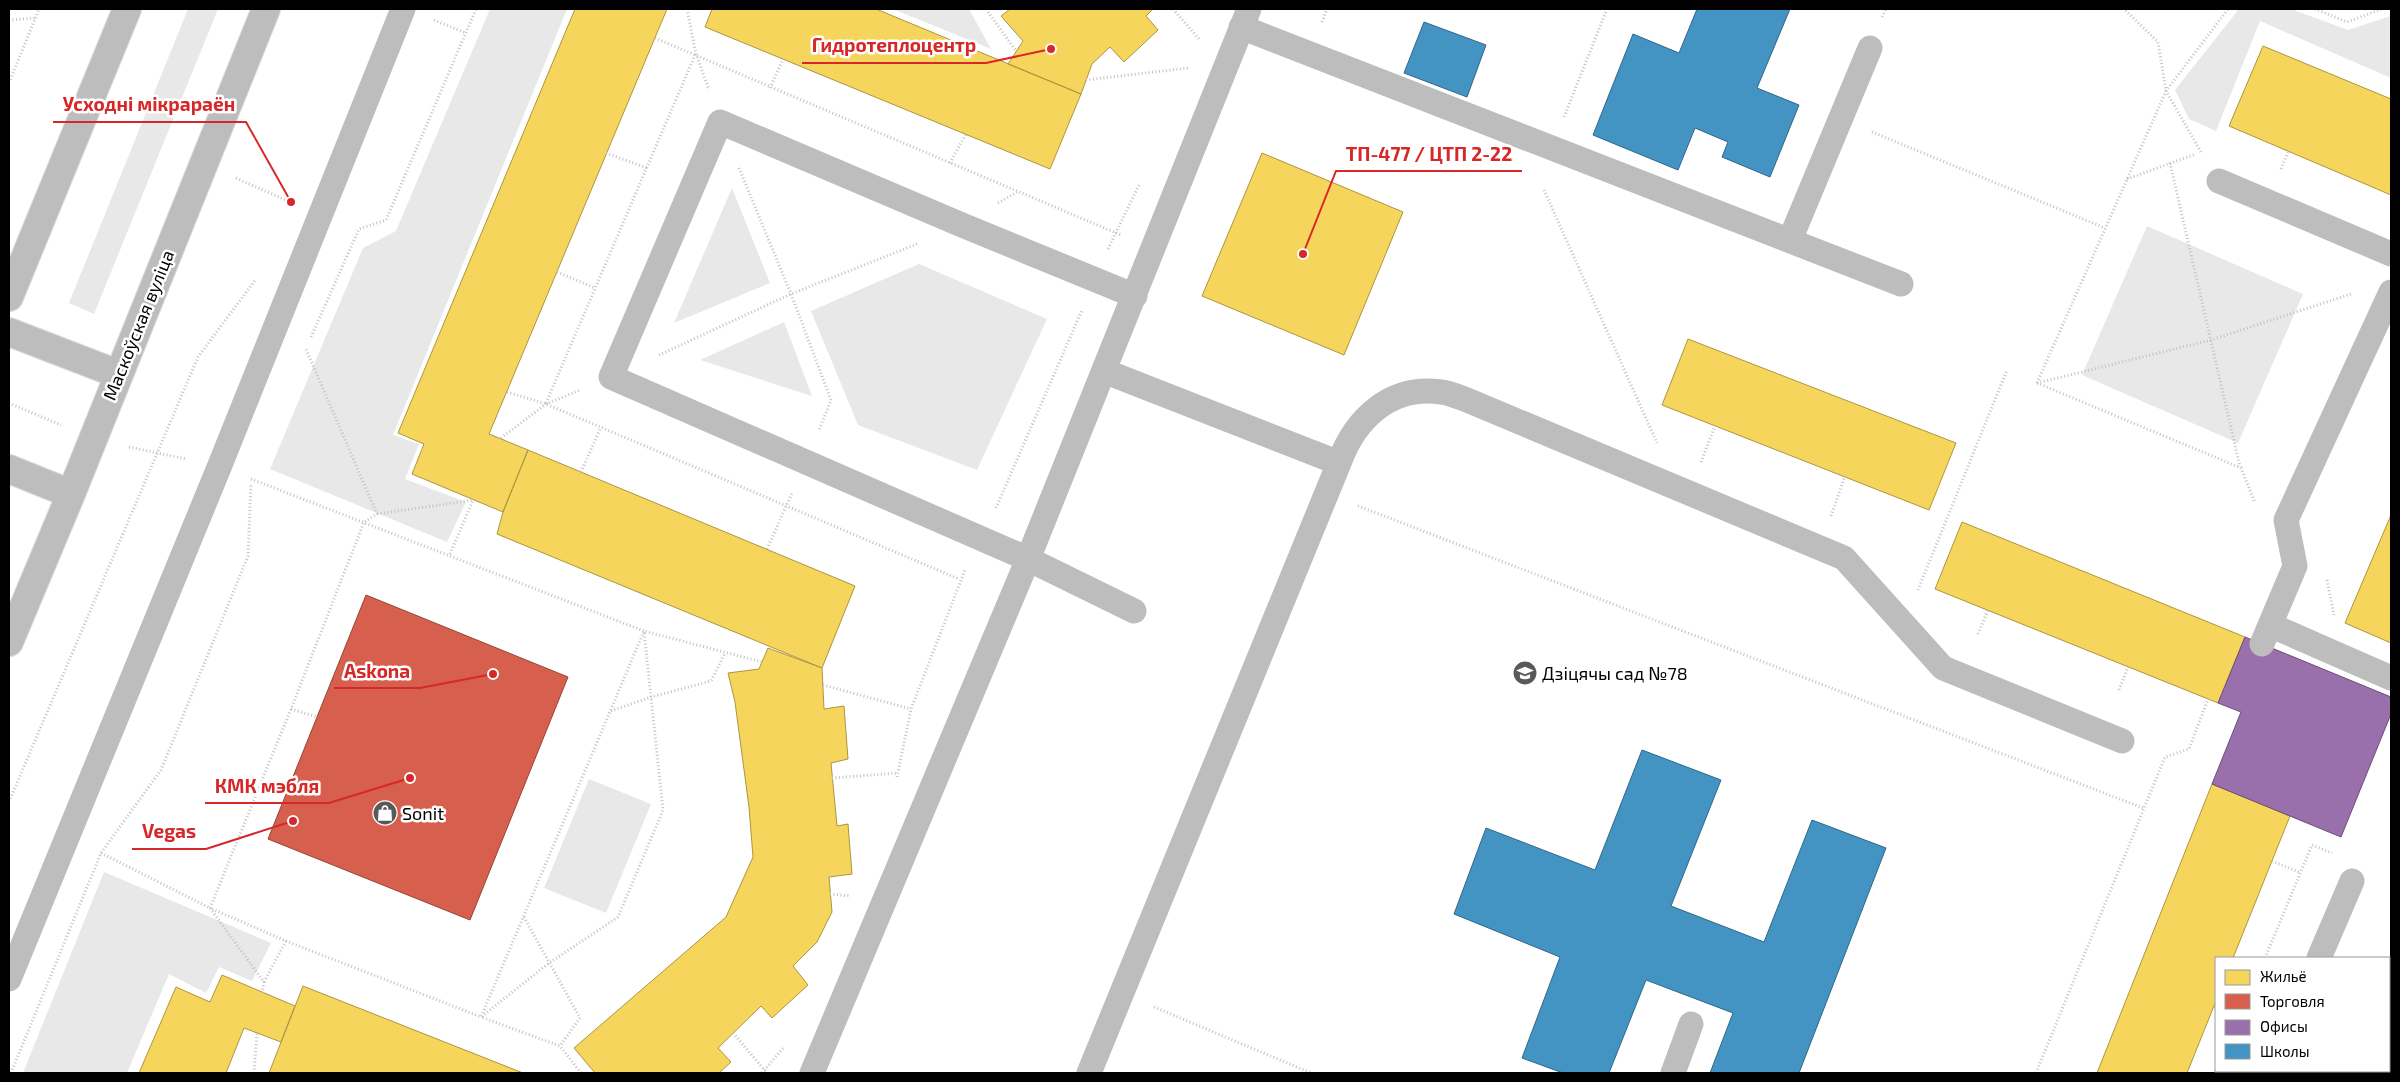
<svg xmlns="http://www.w3.org/2000/svg" width="2400" height="1082" font-family="'Exo 2',sans-serif">
	<rect width="100%" height="100%" fill="#fff"/>
	<path fill="#e8e8e8" d="M188,9h30l-124,305 -25,-11z
		M490,9h77l-174,426 26,9 -14,35 61,23 -19,40 -177,-73 93,-221 33,-17z
		M893,9h76l22,40z
		M2239,9h52l57,21 43,-14v62l-131,-57 -44,110 -27,-12 -14,-29z
		M732,188l38,95 -96,40z
		M2147,226l156,68 -65,149 -156,-68z
		M919,264l128,55 -70,151 -119,-45 -47,-114z
		M784,322l28,74 -112,-36z
		M589,779l62,25 -45,109 -62,-25z
		M104,872l167,71 -19,38 -33,-14 -13,26 -37,-19 -42,99h-104z"/>
	<path fill="#f6d55c" stroke="#ac9540" d="M575,9h92l-178,425 39,16 -25,62 -91,-38 12,-30 -26,-11z
		M712,9h164l205,85 -31,75 -345,-142z
		M1010,9h143l-7,7 12,14 -34,32 -14,-15 -18,17 -11,30 -73,-30 15,-23 -22,-25z
		M2263,46l128,53v96l-162,-69z
		M1262,153l141,59 -59,143 -142,-59z
		M1688,339l268,104 -27,67 -267,-105z
		M528,450l327,136 -33,82 -325,-134 6,-22z
		M2391,515v128l-46,-20z
		M1962,522l283,115 -27,66 -283,-114z
		M768,648l54,20 2,41 20,-3 4,53 -17,4 6,63 11,-2 4,50 -23,3 3,35 -15,30 -24,24 15,19 -36,33 -11,-12 -43,42 13,14 -12,11h-124l-21,-25 152,-131 27,-60 -4,-50 -14,-105 -7,-29 31,-4z
		M2212,784l78,32 -57,142h-17v43l-29,72h-90z
		M222,975l73,31 -14,36 -37,-14 -18,45h-87l37,-86 34,15z
		M303,986l220,87h-254z"/>
	<path fill="#d6604d" stroke="#964336" d="M366,595l202,82 -98,243 -202,-81z"/>
	<path fill="#9970ab" stroke="#6b4e78" d="M2245,637l146,60v17l-50,123 -129,-53 29,-72 -23,-9z"/>
	<path fill="#4393c3" stroke="#2f6788" d="M1697,9h93l-33,79 42,17 -29,72 -48,-20 6,-15 -33,-14 -17,42 -85,-35 40,-101 46,19z
		M1424,22l62,23 -19,52 -63,-24z
		M1642,750l79,30 -50,126 93,36 48,-122 74,28 -87,225h-89l23,-60 -87,-33 -37,93h-46l-41,-15 38,-101 -106,-43 32,-86 109,42z"/>
	<g fill="none" stroke-linecap="round" stroke-linejoin="round">
		<defs>
			<path id="trunk" d="M9,297l118,-288
				M9,332l109,42
				M9,469l62,25
				M9,642l62,-148 195,-485"/>
		</defs>
		<use href="#trunk" stroke="#dbdbdb" stroke-width="30"/>
		<path stroke="#c2c2c2" stroke-width="3" stroke-dasharray="1 2.5" stroke-linecap="butt" d="M687,9l9,45 13,36
			M986,9l30,42
			M1173,9l27,31
			M2315,9l32,13 35,-13
			M1882,17l4,-8
			M9,20l26,-2
			M434,20l32,13
			M1322,22l5,-13
			M655,38l466,197
			M1086,80l102,-12
			M9,83l30,-74
			M770,88l13,-29
			M1564,117l43,-108
			M1872,132l233,96
			M2201,152l-35,-61 62,-82
			M606,153l41,15
			M950,163l16,-29
			M2170,163l70,304
			M739,168l52,126 40,106 -12,30
			M2281,169l7,-17
			M236,178l54,24
			M2127,179l69,-25
			M1544,190l113,253
			M998,203l19,-11
			M1108,249l31,-64
			M557,272l38,16
			M311,337l48,-108 27,-9 90,-211
			M659,355l132,-61 126,-50
			M2037,383l204,85 14,35
			M2037,383l129,-292 -8,-49 -34,-33
			M2037,383l174,-43 140,-46
			M507,392l39,12 413,175
			M9,403l52,22
			M546,403l149,-348
			M501,438l45,-34 34,-14
			M129,447l57,12
			M1701,462l14,-36
			M581,472l20,-45
			M251,479l393,152 19,179 -45,107 -69,46 -68,54 -195,-76
			M1358,506l785,302
			M996,508l86,-198
			M377,514l96,-14
			M1831,516l14,-40
			M767,549l25,-56
			M450,554l23,-54
			M2327,580l7,35
			M1918,590l89,-220
			M1978,634l10,-24
			M823,685l88,24
			M2119,690l9,-23
			M291,709l26,8
			M611,711l40,-14 60,-16 14,-28
			M897,777l14,-68 54,-139
			M832,778l66,-5
			M9,802l189,-445 58,-78
			M101,853l109,55 54,74 -2,11
			M2272,861l29,12
			M830,894l20,2
			M524,917l56,101 -20,28
			M2265,958l47,-113 20,8
			M264,982l22,-41 -76,-33 81,-199 73,-187 13,-8 -71,-165
			M2214,1006h2
			M1154,1007l157,66
			M733,1033l34,40
			M11,1073l90,-220 60,-83 87,-214 3,-72
			M254,1073l3,-40
			M581,1073l-21,-27 -79,-29 163,-386 118,31
			M762,1073l22,-26
			M2036,1073l129,-316 24,-8 19,-50
			M2216,1073l1,-2"/>
		<path stroke="#bdbdbd" stroke-width="25" d="M1241,27l660,257
			M2219,181l172,73
			M1790,240l80,-192
			M1339,463c16,-44 51,-78 102,-71 9,1 18,5 26,8l377,158 99,110 179,73
			M1134,611l-106,-52 -417,-182 109,-255 242,103 173,71
			M2270,625l121,53
			M2262,644l33,-78 -9,-46 105,-228
			M2319,958l33,-77
			M9,979l211,-514 183,-456
			M812,1073l216,-514 221,-550
			M1089,1073l250,-610 -235,-92
			M1673,1073l18,-49
			M2270,1073l1,-2"/>
		<use href="#trunk" stroke="#bdbdbd" stroke-width="28"/>
	</g>
	<defs>
		<symbol id="school-disc" viewBox="-11 -11 22 22"><circle r="9.5" fill="#595959" stroke="#fff"/><path d="M0-5L7-2L0 1L-7-2ZM-4 1L0 2.5L4 1V4Q0 6-4 4Z" fill="#fff"/></symbol>
		<symbol id="shop-disc" viewBox="-11 -11 22 22"><circle r="9.5" fill="#595959" stroke="#fff"/><path d="M-5-2.5h2.3a2.7 3.5 0 0 1 5.4 0H5L5.5 6h-11ZM-1.5-2.5h3a1.5 2.3 0 0 0-3 0Z" fill="#fff"/></symbol>
	</defs>
	<g fill-rule="evenodd">
		<use href="#school-disc" x="1511" y="659" width="28" height="28"/>
		<use href="#shop-disc" x="371" y="799" width="28" height="28"/>
	</g>
	<g text-anchor="middle" dominant-baseline="central" stroke-width="5" stroke-linejoin="round" paint-order="stroke">
		<g font-size="18" fill="#000" stroke="#fff">
			<text transform="translate(138 325) rotate(-68)">Маскоўская вуліца</text>
		</g>
		<g font-size="18" fill="#000" stroke="#fff" text-anchor="start">
			<text x="1542" y="673">Дзіцячы сад №78</text>
			<text x="402" y="813">Sonit</text>
		</g>
	</g>
	<path fill="none" stroke="#d62828" stroke-width="2" d="M1051 49L986 63H802M291 202L246 122H53M1303 254L1336 171H1522M493 674L420 688H334M410 778L329 803H205M293 821L206 849H132"/>
	<g fill="#d62828" stroke="#fff" stroke-width="2">
		<circle cx="1051" cy="49" r="5"/>
		<circle cx="291" cy="202" r="5"/>
		<circle cx="1303" cy="254" r="5"/>
		<circle cx="493" cy="674" r="5"/>
		<circle cx="410" cy="778" r="5"/>
		<circle cx="293" cy="821" r="5"/>
	</g>
	<g font-size="19" text-anchor="middle" font-weight="bold" fill="#d62828" stroke="#fff" stroke-width="5" stroke-linejoin="round" paint-order="stroke">
		<text x="894" y="52">Гидротеплоцентр</text>
		<text x="149" y="111">Усходні мікрараён</text>
		<text x="1429" y="161">ТП-477 / ЦТП 2-22</text>
		<text x="377" y="678">Askona</text>
		<text x="267" y="793">КМК мэбля</text>
		<text x="169" y="838">Vegas</text>
	</g>
	<rect width="2400" height="1082" fill="none" stroke="#000000" stroke-width="20"/>
	<rect x="2215" y="957" width="175" height="115" fill="#ffffff" stroke="#999999"/>
	<rect x="2225" y="970" width="25" height="15" fill="#f6d55c" stroke="#999999"/>
	<text x="2260" y="982" font-size="15" fill="#000000">Жильё</text>
	<rect x="2225" y="994" width="25" height="15" fill="#d6604d" stroke="#999999"/>
	<text x="2260" y="1007" font-size="15" fill="#000000">Торговля</text>
	<rect x="2225" y="1020" width="25" height="15" fill="#9970ab" stroke="#999999"/>
	<text x="2260" y="1032" font-size="15" fill="#000000">Офисы</text>
	<rect x="2225" y="1044" width="25" height="15" fill="#4393c3" stroke="#999999"/>
	<text x="2260" y="1057" font-size="15" fill="#000000">Школы</text>
</svg>
